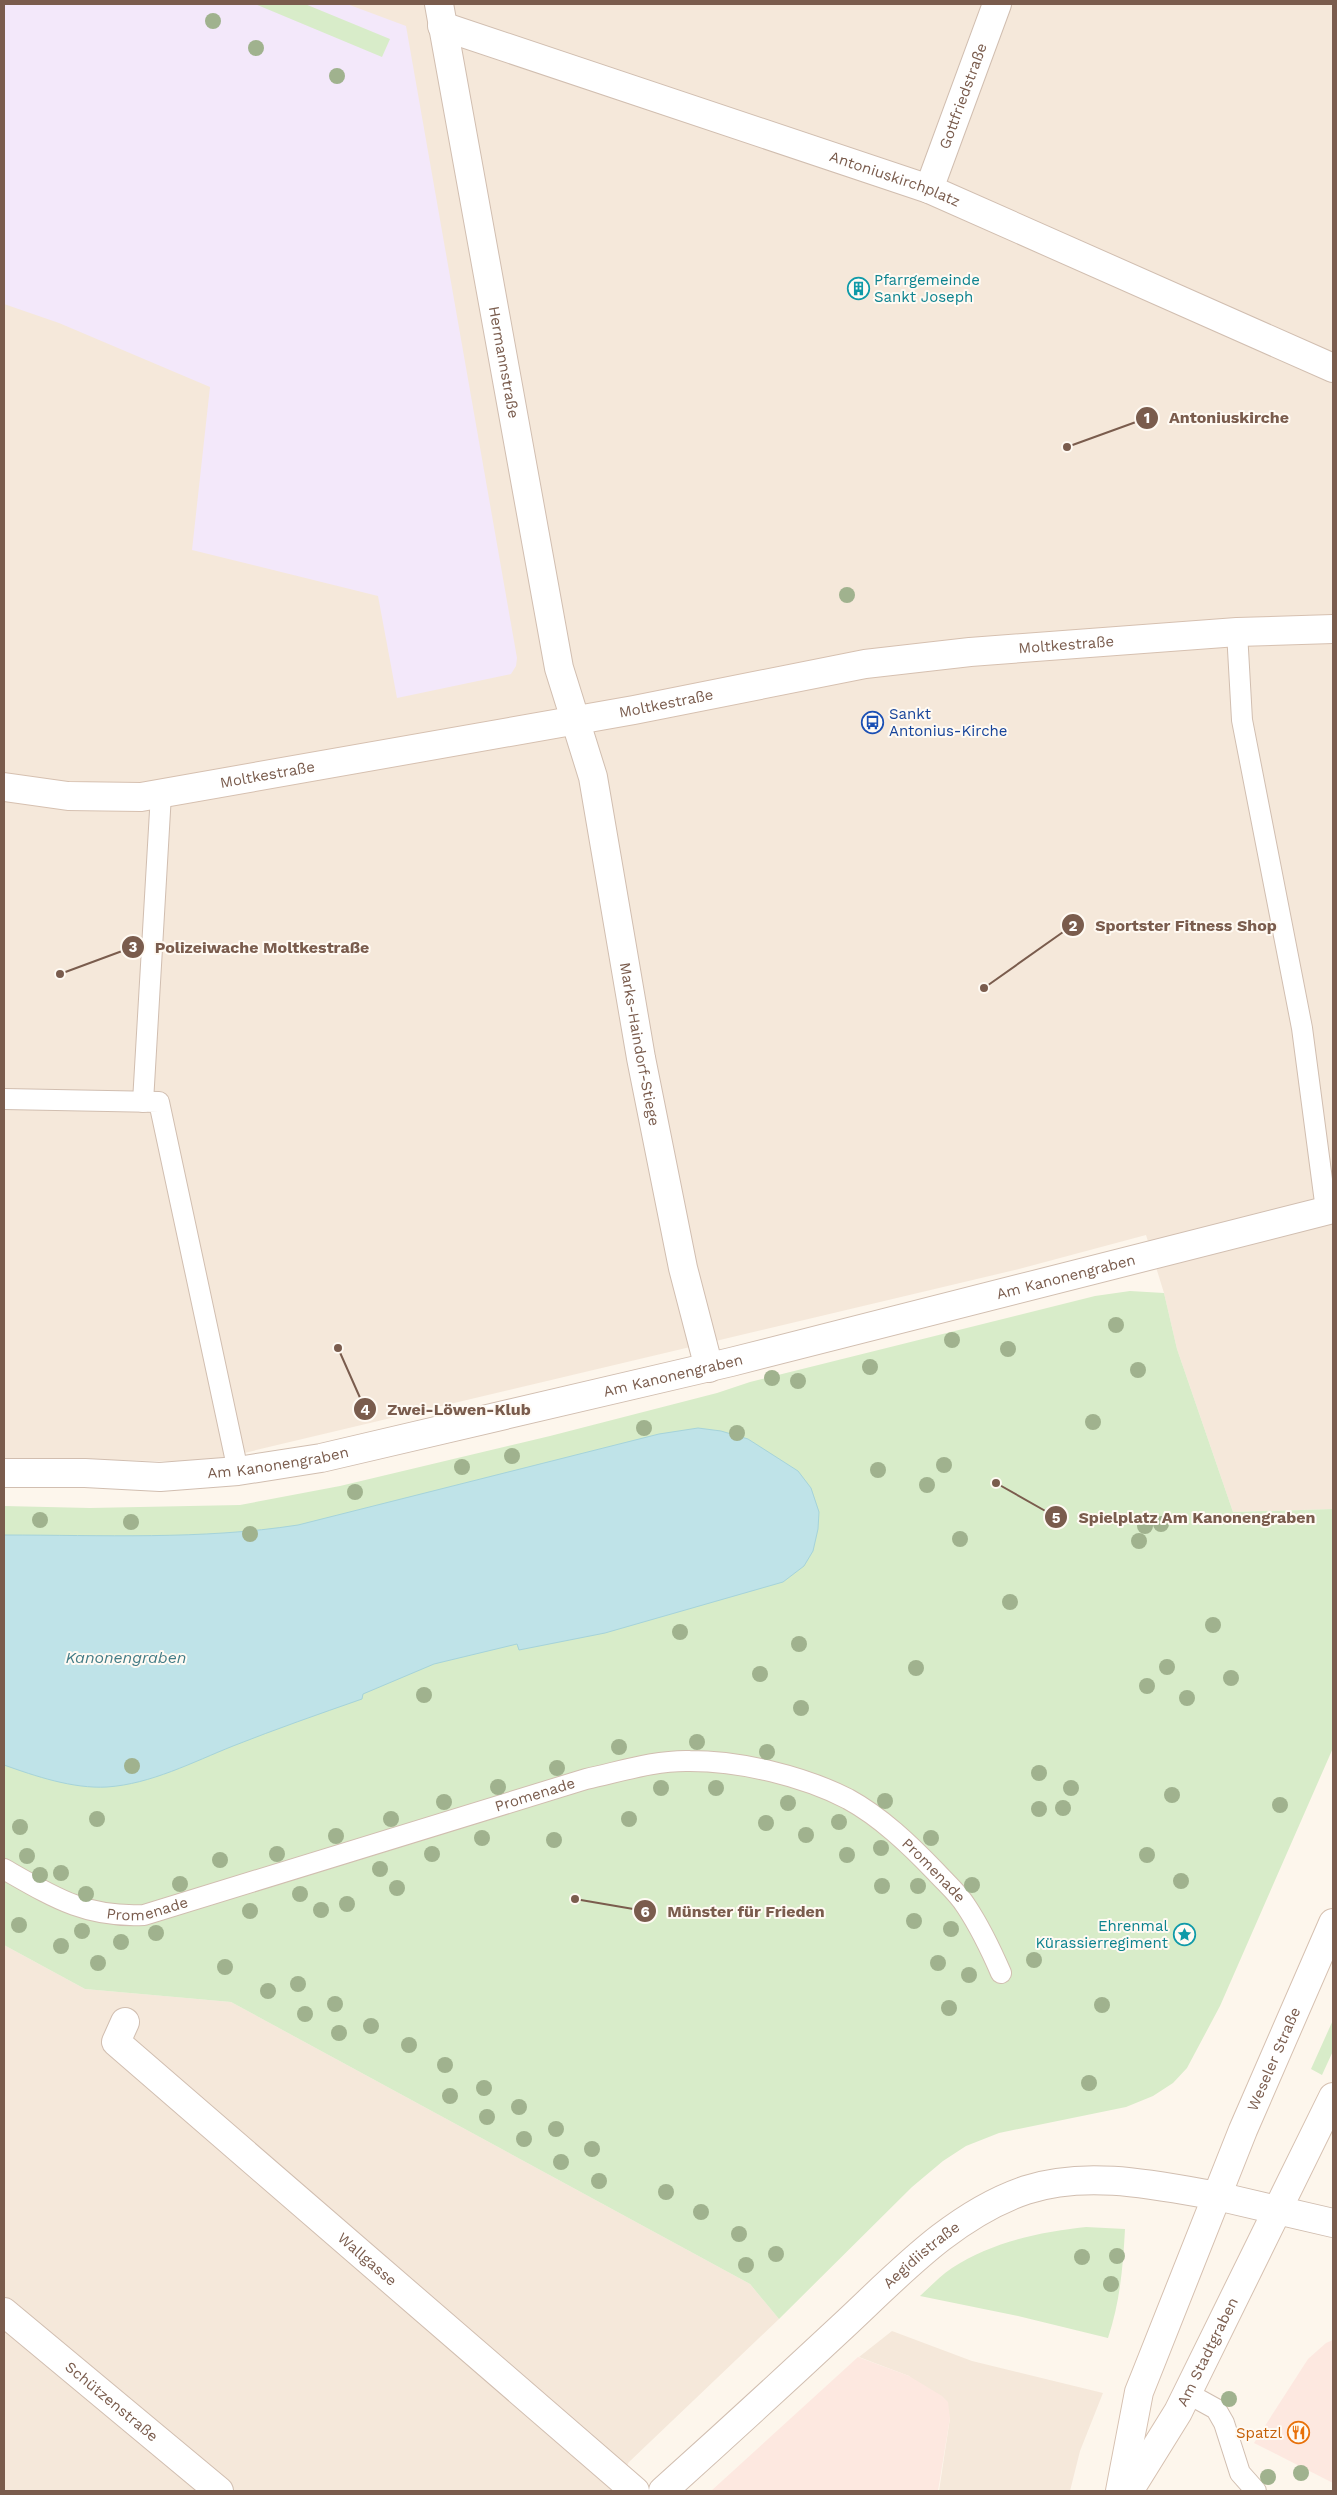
<svg xmlns="http://www.w3.org/2000/svg" width="1337" height="2495" font-family="'Work Sans',sans-serif">
	<rect width="100%" height="100%" fill="#fdf6ec"/>
	<path fill="#f5e8da" d="M4,4h1329v1505l-100,3 -56,-163 -13,-56 -18,-58 -127,34 -813,193 -202,-4z
		M4,1945l81,44 146,13 519,282 29,35 -150,143 -16,29h-609z
		M892,2331l80,30 131,32 -23,58 -10,40h-131l11,-73 -41,-42 -50,-19z"/>
	<path fill="#fde8e0" d="M1333,2340v143l-79,-40 54,-84 18,-16z
		M858,2357l51,19 33,20 6,6 2,16 -12,73h-227z"/>
	<path fill="#f3e8fa" d="M4,4h343l59,22 111,632 -1,8 -5,8 -114,24 -19,-102 -186,-46 18,-163 -151,-64 -55,-19z"/>
	<path fill="#d8ecc9" d="M255,4h50l85,35 -8,18z
		M1130,1291l34,2 13,56 56,163 100,-3v239l-113,258 -33,62 -14,15 -20,13 -27,11 -127,26 -33,13 -23,15 -31,26 -133,132 -29,-35 -519,-282 -146,-13 -81,-44v-439l86,2 150,-3 100,-19 210,-50 167,-43 33,-11 345,-86z
		M1333,2020v31l-11,24 -11,-6z
		M1086,2227l39,2c-2,38 -5,73 -17,109l-90,-22 -98,-20c10,-9 20,-20 32,-28 40,-26 87,-36 134,-41z"/>
	<path fill="#bfe3e8" stroke="#a5d3da" d="M698,1428l23,3 27,8 50,32 13,17 8,24 -1,17 -5,22 -9,15 -21,16 -178,51 -86,17 -2,-6 -83,20 -71,30 -1,5c-43,15 -86,30 -129,47 -40,16 -82,38 -126,41 -34,2 -72,-11 -103,-22v-230c98,0 197,5 294,-10l361,-91z"/>
	<g fill="none" stroke-linecap="round" stroke-linejoin="round">
		<defs>
			<g id="service">
				<path d="M1237,632l5,88 60,308 24,182"/>
				<path d="M4,1099l155,3 79,369"/>
				<path d="M143,1102l18,-308"/>
				<path id="s1" d="M4,1869c49,28 82,49 140,46l442,-136c33,-7 69,-19 104,-18 51,0 113,15 158,38 33,18 62,46 88,73 10,11 22,21 30,34 14,21 25,44 35,67"/>
				<path d="M1187,2393l29,16 8,14 16,50 16,18"/>
			</g>
			<g id="minor">
				<path id="s2" d="M439,4l120,664 34,109 48,281 42,210 26,100"/>
				<path id="s3" d="M442,26l487,163 404,179"/>
				<path id="s4" d="M929,189l68,-185"/>
				<path id="s5" d="M4,1473h81l75,4 78,-6 83,-13 410,-96 602,-153"/>
				<path id="s6" d="M125,2022l-9,20 519,449"/>
				<path id="s7" d="M4,2312l215,179"/>
				<path id="s8" d="M663,2491c60,-54 120,-109 179,-164 55,-51 110,-112 184,-137 61,-20 129,-5 191,6"/>
			</g>
			<path id="tertiary" d="M1217,2196l116,27"/>
			<g id="secondary">
				<path id="s9" d="M4,787l64,9 73,1 493,-87 231,-46 105,-12 267,-20 96,-3"/>
				<path id="s10" d="M1120,2491l19,-99 8,-20 96,-242 90,-207"/>
				<path id="s11" d="M1129,2491l49,-79 155,-315"/>
			</g>
		</defs>
		<use href="#service" stroke="#d1beb0" stroke-width="22"/>
		<use href="#minor" stroke="#d1beb0" stroke-width="30"/>
		<use href="#tertiary" stroke="#d1beb0" stroke-width="30"/>
		<use href="#secondary" stroke="#d6c0b0" stroke-width="30"/>
		<use href="#service" stroke="#fff" stroke-width="20"/>
		<use href="#minor" stroke="#fff" stroke-width="28"/>
		<use href="#tertiary" stroke="#fff" stroke-width="28"/>
		<use href="#secondary" stroke="#fff" stroke-width="28"/>
	</g>
	<g fill="#a0b28e">
		<circle cx="213" cy="21" r="8"/>
		<circle cx="256" cy="48" r="8"/>
		<circle cx="337" cy="76" r="8"/>
		<circle cx="847" cy="595" r="8"/>
		<circle cx="1116" cy="1325" r="8"/>
		<circle cx="952" cy="1340" r="8"/>
		<circle cx="1008" cy="1349" r="8"/>
		<circle cx="870" cy="1367" r="8"/>
		<circle cx="1138" cy="1370" r="8"/>
		<circle cx="772" cy="1378" r="8"/>
		<circle cx="798" cy="1381" r="8"/>
		<circle cx="1093" cy="1422" r="8"/>
		<circle cx="644" cy="1428" r="8"/>
		<circle cx="737" cy="1433" r="8"/>
		<circle cx="512" cy="1456" r="8"/>
		<circle cx="944" cy="1465" r="8"/>
		<circle cx="462" cy="1467" r="8"/>
		<circle cx="878" cy="1470" r="8"/>
		<circle cx="927" cy="1485" r="8"/>
		<circle cx="355" cy="1492" r="8"/>
		<circle cx="40" cy="1520" r="8"/>
		<circle cx="131" cy="1522" r="8"/>
		<circle cx="1161" cy="1524" r="8"/>
		<circle cx="1145" cy="1526" r="8"/>
		<circle cx="250" cy="1534" r="8"/>
		<circle cx="960" cy="1539" r="8"/>
		<circle cx="1139" cy="1541" r="8"/>
		<circle cx="1010" cy="1602" r="8"/>
		<circle cx="1213" cy="1625" r="8"/>
		<circle cx="680" cy="1632" r="8"/>
		<circle cx="799" cy="1644" r="8"/>
		<circle cx="1167" cy="1667" r="8"/>
		<circle cx="916" cy="1668" r="8"/>
		<circle cx="760" cy="1674" r="8"/>
		<circle cx="1231" cy="1678" r="8"/>
		<circle cx="1147" cy="1686" r="8"/>
		<circle cx="424" cy="1695" r="8"/>
		<circle cx="1187" cy="1698" r="8"/>
		<circle cx="801" cy="1708" r="8"/>
		<circle cx="697" cy="1742" r="8"/>
		<circle cx="619" cy="1747" r="8"/>
		<circle cx="767" cy="1752" r="8"/>
		<circle cx="132" cy="1766" r="8"/>
		<circle cx="557" cy="1768" r="8"/>
		<circle cx="1039" cy="1773" r="8"/>
		<circle cx="498" cy="1787" r="8"/>
		<circle cx="661" cy="1788" r="8"/>
		<circle cx="716" cy="1788" r="8"/>
		<circle cx="1071" cy="1788" r="8"/>
		<circle cx="1172" cy="1795" r="8"/>
		<circle cx="885" cy="1801" r="8"/>
		<circle cx="444" cy="1802" r="8"/>
		<circle cx="788" cy="1803" r="8"/>
		<circle cx="1280" cy="1805" r="8"/>
		<circle cx="1063" cy="1808" r="8"/>
		<circle cx="1039" cy="1809" r="8"/>
		<circle cx="97" cy="1819" r="8"/>
		<circle cx="391" cy="1819" r="8"/>
		<circle cx="629" cy="1819" r="8"/>
		<circle cx="839" cy="1822" r="8"/>
		<circle cx="766" cy="1823" r="8"/>
		<circle cx="20" cy="1827" r="8"/>
		<circle cx="806" cy="1835" r="8"/>
		<circle cx="336" cy="1836" r="8"/>
		<circle cx="482" cy="1838" r="8"/>
		<circle cx="931" cy="1838" r="8"/>
		<circle cx="554" cy="1840" r="8"/>
		<circle cx="881" cy="1848" r="8"/>
		<circle cx="277" cy="1854" r="8"/>
		<circle cx="432" cy="1854" r="8"/>
		<circle cx="847" cy="1855" r="8"/>
		<circle cx="1147" cy="1855" r="8"/>
		<circle cx="27" cy="1856" r="8"/>
		<circle cx="220" cy="1860" r="8"/>
		<circle cx="380" cy="1869" r="8"/>
		<circle cx="61" cy="1873" r="8"/>
		<circle cx="40" cy="1875" r="8"/>
		<circle cx="1181" cy="1881" r="8"/>
		<circle cx="180" cy="1884" r="8"/>
		<circle cx="972" cy="1885" r="8"/>
		<circle cx="882" cy="1886" r="8"/>
		<circle cx="918" cy="1886" r="8"/>
		<circle cx="397" cy="1888" r="8"/>
		<circle cx="86" cy="1894" r="8"/>
		<circle cx="300" cy="1894" r="8"/>
		<circle cx="347" cy="1904" r="8"/>
		<circle cx="321" cy="1910" r="8"/>
		<circle cx="250" cy="1911" r="8"/>
		<circle cx="914" cy="1921" r="8"/>
		<circle cx="19" cy="1925" r="8"/>
		<circle cx="951" cy="1929" r="8"/>
		<circle cx="82" cy="1931" r="8"/>
		<circle cx="156" cy="1933" r="8"/>
		<circle cx="121" cy="1942" r="8"/>
		<circle cx="61" cy="1946" r="8"/>
		<circle cx="1034" cy="1960" r="8"/>
		<circle cx="98" cy="1963" r="8"/>
		<circle cx="938" cy="1963" r="8"/>
		<circle cx="225" cy="1967" r="8"/>
		<circle cx="969" cy="1975" r="8"/>
		<circle cx="298" cy="1984" r="8"/>
		<circle cx="268" cy="1991" r="8"/>
		<circle cx="335" cy="2004" r="8"/>
		<circle cx="1102" cy="2005" r="8"/>
		<circle cx="949" cy="2008" r="8"/>
		<circle cx="305" cy="2014" r="8"/>
		<circle cx="371" cy="2026" r="8"/>
		<circle cx="339" cy="2033" r="8"/>
		<circle cx="409" cy="2045" r="8"/>
		<circle cx="445" cy="2065" r="8"/>
		<circle cx="1089" cy="2083" r="8"/>
		<circle cx="484" cy="2088" r="8"/>
		<circle cx="450" cy="2096" r="8"/>
		<circle cx="519" cy="2107" r="8"/>
		<circle cx="487" cy="2117" r="8"/>
		<circle cx="556" cy="2129" r="8"/>
		<circle cx="524" cy="2139" r="8"/>
		<circle cx="592" cy="2149" r="8"/>
		<circle cx="561" cy="2162" r="8"/>
		<circle cx="599" cy="2181" r="8"/>
		<circle cx="666" cy="2192" r="8"/>
		<circle cx="701" cy="2212" r="8"/>
		<circle cx="739" cy="2234" r="8"/>
		<circle cx="776" cy="2254" r="8"/>
		<circle cx="1117" cy="2256" r="8"/>
		<circle cx="1082" cy="2257" r="8"/>
		<circle cx="746" cy="2265" r="8"/>
		<circle cx="1111" cy="2284" r="8"/>
		<circle cx="1229" cy="2399" r="8"/>
		<circle cx="1301" cy="2473" r="8"/>
		<circle cx="1268" cy="2477" r="8"/>
	</g>
	<defs>
		<symbol id="building-ring" viewBox="-11 -11 22 22"><circle r="9.5" fill="#fffaf3" stroke="#0f9aa8" stroke-width="1.5"/><path d="M-4-6H4V6H1V3H-1V6H-4ZM-2.5-4.3h1.7v1.8h-1.7ZM.8-4.3h1.7v1.8H.8ZM-2.5-1h1.7V.8h-1.7ZM.8-1h1.7V.8H.8Z" fill="#0f9aa8"/></symbol>
		<symbol id="bus-ring" viewBox="-11 -11 22 22"><circle r="9.5" fill="#fffaf3" stroke="#1a4fb4" stroke-width="1.5"/><path d="M-5-6H5V4H4V6H2V4H-2V6H-4V4H-5ZM-3.5-4V0h7V-4ZM-3.5 1.2v1.5H-2V1.2ZM2 1.2v1.5H3.5V1.2Z" fill="#1a4fb4"/></symbol>
		<symbol id="sight-ring" viewBox="-11 -11 22 22"><circle r="9.5" fill="#fffaf3" stroke="#0f9aa8" stroke-width="1.5"/><path d="M0-6L1.8-2.2L6-1.7L2.9 1.2L3.7 5.4L0 3.3L-3.7 5.4L-2.9 1.2L-6-1.7L-1.8-2.2Z" fill="#0f9aa8"/></symbol>
		<symbol id="restaurant-ring" viewBox="-11 -11 22 22"><circle r="9.5" fill="#fffaf3" stroke="#e8710a" stroke-width="1.5"/><path d="M-5-6h1v4h1v-4h1v4h1v-4h1v5L-1.5 .5V6h-2V.5L-5-1ZM5-6V6H3V1.5H1.5Q1.5-4 5-6Z" fill="#e8710a"/></symbol>
	</defs>
	<g fill-rule="evenodd">
		<use href="#building-ring" x="846" y="276" width="25" height="25"/>
		<use href="#bus-ring" x="860" y="710" width="25" height="25"/>
		<use href="#sight-ring" x="1172" y="1922" width="25" height="25"/>
		<use href="#restaurant-ring" x="1286" y="2420" width="25" height="25"/>
	</g>
	<g text-anchor="middle" dominant-baseline="central" stroke-width="4" stroke-linejoin="round" paint-order="stroke">
		<g font-size="15" fill="#7a5c4d" stroke="#fffaf3">
			<text stroke="none"><textPath href="#s4" startOffset="99">Gottfriedstraße</textPath></text>
			<text stroke="none"><textPath href="#s3" startOffset="478">Antoniuskirchplatz</textPath></text>
			<text stroke="none"><textPath href="#s2" startOffset="364">Hermannstraße</textPath></text>
			<text stroke="none"><textPath href="#s9" startOffset="1076">Moltkestraße</textPath></text>
			<text stroke="none"><textPath href="#s9" startOffset="671">Moltkestraße</textPath></text>
			<text stroke="none"><textPath href="#s9" startOffset="266">Moltkestraße</textPath></text>
			<text stroke="none"><textPath href="#s2" startOffset="1060">Marks-Haindorf-Stiege</textPath></text>
			<text stroke="none"><textPath href="#s5" startOffset="1085">Am Kanonengraben</textPath></text>
			<text stroke="none"><textPath href="#s5" startOffset="680">Am Kanonengraben</textPath></text>
			<text stroke="none"><textPath href="#s5" startOffset="275">Am Kanonengraben</textPath></text>
			<text stroke="none"><textPath href="#s1" startOffset="559">Promenade</textPath></text>
			<text stroke="none"><textPath href="#s1" startOffset="994">Promenade</textPath></text>
			<text stroke="none"><textPath href="#s1" startOffset="154">Promenade</textPath></text>
			<text stroke="none"><textPath href="#s10" startOffset="460">Weseler Straße</textPath></text>
			<text stroke="none"><textPath href="#s8" startOffset="350">Aegidiistraße</textPath></text>
			<text stroke="none"><textPath href="#s6" startOffset="354">Wallgasse</textPath></text>
			<text stroke="none"><textPath href="#s11" startOffset="160">Am Stadtgraben</textPath></text>
			<text stroke="none"><textPath href="#s7" startOffset="140">Schützenstraße</textPath></text>
		</g>
		<g font-size="15" fill="#0d838f" stroke="#fffaf3" text-anchor="start">
			<text x="874" y="280">Pfarrgemeinde<tspan x="874" dy="17">Sankt Joseph</tspan></text>
			<text x="1168" y="1926" text-anchor="end">Ehrenmal<tspan x="1168" dy="17">Kürassierregiment</tspan></text>
		</g>
		<g font-size="15" fill="#164399" stroke="#fffaf3" text-anchor="start">
			<text x="889" y="714">Sankt<tspan x="889" dy="17">Antonius-Kirche</tspan></text>
		</g>
		<g font-size="15" fill="#c56008" stroke="#fffaf3" text-anchor="end">
			<text x="1282" y="2433">Spatzl</text>
		</g>
		<g font-size="16" font-style="italic" fill="#437c86" stroke="#fffaf3">
			<text x="126" y="1657">Kanonengraben</text>
		</g>
	</g>
	<path fill="none" stroke="#7a5c4d" stroke-width="2" d="M1067 447L1147 418M984 988L1073 925M60 974L133 947M338 1348L365 1409M996 1483L1056 1517M575 1899L645 1911"/>
	<g fill="#7a5c4d" stroke="#fffaf3" stroke-width="2">
		<circle cx="1067" cy="447" r="5"/>
		<circle cx="984" cy="988" r="5"/>
		<circle cx="60" cy="974" r="5"/>
		<circle cx="338" cy="1348" r="5"/>
		<circle cx="996" cy="1483" r="5"/>
		<circle cx="575" cy="1899" r="5"/>
		<circle cx="1147" cy="418" r="12"/>
		<circle cx="1073" cy="925" r="12"/>
		<circle cx="133" cy="947" r="12"/>
		<circle cx="365" cy="1409" r="12"/>
		<circle cx="1056" cy="1517" r="12"/>
		<circle cx="645" cy="1911" r="12"/>
	</g>
	<g font-size="15" text-anchor="middle" font-weight="bold" fill="#fff">
		<text x="1147" y="423">1</text>
		<text x="1073" y="931">2</text>
		<text x="133" y="952">3</text>
		<text x="365" y="1415">4</text>
		<text x="1056" y="1523">5</text>
		<text x="645" y="1917">6</text>
	</g>
	<g font-size="16" text-anchor="middle" font-weight="bold" fill="#7a5c4d" stroke="#fffaf3" stroke-width="4" stroke-linejoin="round" paint-order="stroke">
		<text x="1229" y="423">Antoniuskirche</text>
		<text x="1186" y="931">Sportster Fitness Shop</text>
		<text x="262" y="953">Polizeiwache Moltkestraße</text>
		<text x="459" y="1415">Zwei-Löwen-Klub</text>
		<text x="1197" y="1523">Spielplatz Am Kanonengraben</text>
		<text x="746" y="1917">Münster für Frieden</text>
	</g>
	<rect width="1337" height="2495" fill="none" stroke="#7a5c4d" stroke-width="10"/>
</svg>
